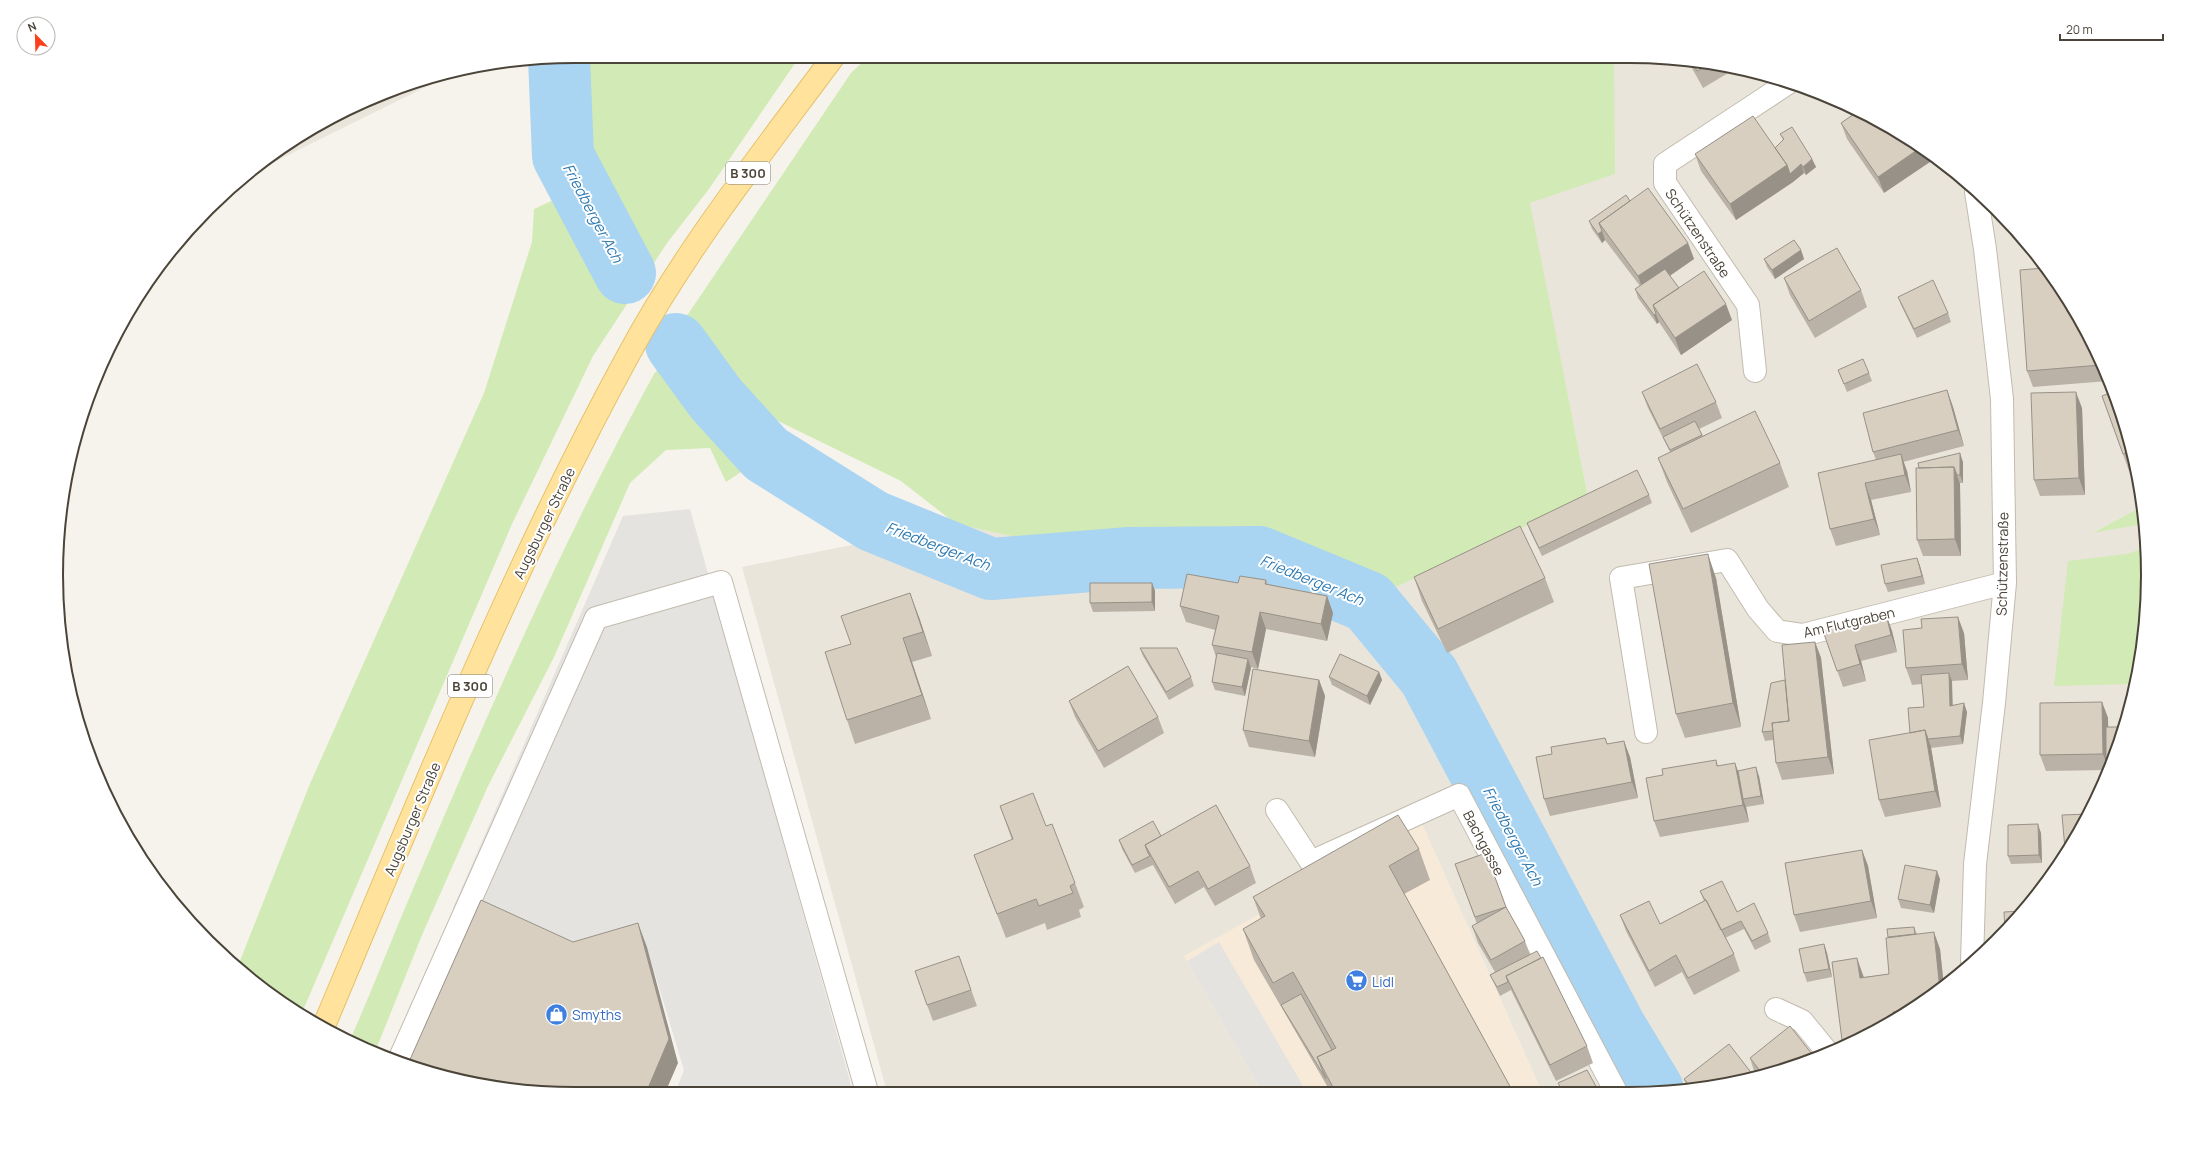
<svg xmlns="http://www.w3.org/2000/svg" width="2204" height="1150" font-family="Manrope,sans-serif">
	<rect width="100%" height="100%" fill="#f6f3ec"/>
	<path fill="#eae5da" d="M1614,57h49l100,17 95,35 87,54 74,70 59,82 42,93 23,98 -50,26 51,-8 3,85 -17,100 -35,95 -76,113 -74,70 -117,67 -131,36h-156l-119,-266 -237,132 76,135 -374,1 -145,-525 214,-43 74,16 263,-2 88,56 207,-98 -59,-293 85,-29z
		M460,70l-192,95 -3,-6 51,-34 92,-41z"/>
	<path fill="#f7ead8" d="M1422,824l119,266 -280,1 -77,-135z"/>
	<path fill="#d2eab5" d="M575,56h225l-91,133 -42,54 -74,113 -81,168 -211,491 -15,-9 -48,-40 71,-180 175,-393 48,-151 2,-33 24,-11 -12,-139z
		M869,56l745,1 1,117 -85,29 58,294 -207,97 -88,-56 -263,2 -74,-16 -55,-43 -131,-64 -90,-91 171,-253z
		M661,365l40,44 44,35 14,16 -33,22 -16,-34 -44,2 -36,33 -76,174 -66,129 -66,149 -47,117 -26,-10c24,-53 44,-107 67,-160 73,-172 148,-344 238,-508z
		M2143,506l1,18 -52,9z
		M2145,548l2,61 -13,75 -80,2 14,-125 59,-7z"/>
	<path fill="#e5e3e0" d="M690,509l163,583 -178,1 9,-23 -40,-132 -60,18 -131,-48 170,-392z
		M1219,942l87,149h-45l-74,-130z"/>
	<g fill="none" stroke-linecap="round" stroke-linejoin="round">
		<path stroke="#a9d4f2" stroke-width="62" d="M559,58l4,98 62,117
			M676,344l40,55 50,55 107,67 118,48 139,-11 129,-1 109,45 61,74 186,351 38,63"/>
		<defs>
			<path id="minor" d="M1755,371l-7,-66 -83,-122v-19l123,-81
				M1646,732l-25,-154 106,-18 31,49 19,22 26,4 202,-52
				M1277,810l34,52 148,-67 156,295
				M1972,961l3,-97 19,-161 11,-120 -3,-184 -17,-150 -9,-57
				M1776,1009l26,12 27,33
				M399,1060l197,-442 125,-36 146,510"/>
			<path id="major" d="M323,1028c96,-228 188,-459 307,-676 57,-105 133,-200 204,-296"/>
		</defs>
		<use href="#minor" stroke="#c2bbae" stroke-width="24"/>
		<use href="#major" stroke="#e6c16a" stroke-width="24"/>
		<use href="#minor" stroke="#fff" stroke-width="22"/>
		<use href="#major" stroke="#ffe39c" stroke-width="22"/>
	</g>
	<path fill="#bab2a6" d="M1688,61l47,8 -32,19z
		M1860,110l24,83 -37,-54 -6,-16z
		M1780,134l32,25 4,8 -10,8 -2,-2 -11,9 -57,38 -35,-49 -6,-17 80,-6 8,-8z
		M1589,221l99,22 6,16 -24,17 9,12 53,32 -51,35 -22,-33 -2,2 -19,-26 -3,-9 5,-3 -35,-46 -3,3 -10,-14z
		M1801,250l3,9 -29,20 -8,-12 -3,-8z
		M1784,278l77,12 6,17 -52,31 -25,-43z
		M1898,297l50,16 3,9 -34,16 -16,-33z
		M2078,315l30,66 -75,6 -6,-16z
		M1838,370l31,3 3,8 -25,11z
		M1947,390l6,17 11,39 -61,16 4,9 4,21 -40,8 9,35 -44,11 -6,-17 46,-69 -3,-8z
		M1642,392l74,10 6,16 -23,11 4,7 77,27 9,24 -98,46 -24,-51 -9,-24 12,-6 -22,-44z
		M2102,396l18,12 15,61 -6,2z
		M2082,408l3,87 -45,1 -6,-16z
		M1963,462v21h-3l1,73h-38l-6,-16z
		M1649,495l3,8 -110,53 -12,-25 -3,-8z
		M1917,558l3,8 5,18 -37,8 -3,-8z
		M1414,577l131,1 9,24 -107,51 -25,-52z
		M1716,578l25,149 -56,11 -9,-24z
		M1266,580l2,4 59,12 6,17 -6,28 -61,-12 -8,40 -7,-2 -6,29 -30,-6 -3,-8 4,-25 -4,-12 3,-15 -29,-8 -6,-16 58,-23z
		M1152,583l3,8v20l-62,1 -3,-9z
		M1886,614l6,17 5,21 -36,9 5,20 -23,6 -20,-56z
		M919,617l13,39 -20,6 19,57 -76,25 -8,-24 4,-76z
		M1964,633l4,47 -16,1v24l15,7 -4,32 -32,4 10,59 -56,10 -6,-17 31,-67 14,-26 -2,-23 -10,1 -6,-17z
		M1815,642l6,16 13,116 -52,6 -6,-17 -3,-23 -8,1 -3,-9 23,-52z
		M1140,648l51,29 3,9 -25,14 -26,-44z
		M1379,672l3,8 -12,25 -38,-20 -3,-8z
		M1319,680l6,16 -10,61 -66,-10 -6,-17z
		M1069,701l89,16 6,16 -60,35 -29,-51z
		M2102,702l6,16v9h16l-17,43 -61,1 -6,-16z
		M1605,738l2,5 23,14 8,41 -88,18 -6,-17 8,-45z
		M1716,760l2,6 41,10 5,28 -18,3 3,15 -89,15 -6,-16z
		M1000,806l46,20 29,57 9,24 -5,3 2,7 -34,13 -2,-7 -39,15 -32,-83 38,-15z
		M2041,833l1,30 -31,1 -3,-8z
		M1161,836l89,30 6,17 -41,23 -11,-19 -29,17 -22,-39 -18,8 -13,-24 -3,-9z
		M1419,849l11,31 -26,14 108,196 -182,1 -76,-131 -11,-31 18,-10 -8,-22z
		M1862,850l6,16 9,52 -77,14 -6,-17z
		M1486,853l20,54 19,34 5,14 57,91 6,17 -37,18 -45,-91 -11,6 -6,-13 -4,-8 5,-3 -17,-29 -6,-17 5,-2 -22,-60z
		M1940,879l-6,34 -33,-5 -3,-9z
		M1700,891l37,21 31,21 3,9 -16,8 -11,-21 -19,9 9,16 6,17 -46,24 -12,-23 -27,15 -29,-56 -6,-16 40,9 44,-23z
		M1914,927l3,7 23,15 4,38 -100,58 -2,-5 21,-65 1,2 25,-3 -1,-37z
		M1824,944l3,9 5,24 -25,5 -3,-9z
		M959,956l18,50 -44,15 -6,-16z
		M1750,1058h65l-60,16z
		M1684,1079l13,11h-9z"/>
	<path fill="#979187" d="M1920,148l16,10 -52,35 -6,-16z
		M1812,159l4,8 -10,8 -3,-8z
		M1801,164l3,9 -11,9 -3,-8z
		M1787,165l6,17 -57,38 -6,-16z
		M1602,231l3,9 -3,3 -4,-9z
		M1688,243l6,16 -50,34 -6,-17z
		M1801,250l3,9 -29,20 -3,-9z
		M1726,304l6,16 -51,35 -6,-17z
		M2072,307l6,8 -5,-1z
		M1656,314l3,8 -2,2 -3,-9z
		M1947,390l6,17 11,39 -6,-16z
		M2076,392l6,16 3,87 -6,-17z
		M1960,453l3,9v21l-3,-8z
		M1901,454l6,17 4,21 -6,-17z
		M1954,467l6,17 1,72 -6,-17z
		M1865,483l6,17 9,35 -6,-16z
		M1708,554l8,24 25,149 -8,-24z
		M1917,558l3,8 5,18 -3,-8z
		M1152,583l3,8v20l-3,-9z
		M910,593l9,24 13,39 -9,-24z
		M1327,596l6,17 -6,28 -6,-17z
		M1260,612l6,17 -8,40 -6,-17z
		M1886,614l6,17 5,21 -6,-17z
		M1958,617l6,16 4,47 -6,-16z
		M903,638l9,24 19,57 -9,-24z
		M1815,642l6,16 13,116 -6,-17z
		M1855,645l6,16 5,20 -6,-17z
		M1248,659l3,9 -6,28 -3,-9z
		M1379,672l3,8 -12,25 -3,-9z
		M1949,673l3,8 1,33 -3,-8z
		M1319,680l6,16 -10,61 -6,-16z
		M2102,702l6,16 1,44h-3l-3,-8z
		M1964,703l3,9 -4,32 -3,-8z
		M1925,730l6,17 10,60 -6,-16z
		M1624,741l6,16 8,41 -6,-16z
		M1735,763l6,16 2,20 3,8 3,15 -6,-17z
		M1756,767l3,9 5,28 -3,-8z
		M2038,824l3,9 1,30 -3,-8z
		M1862,850l6,16 9,52 -6,-17z
		M1937,871l3,8 -6,34 -4,-8z
		M638,923l9,24 31,116 -13,30h-19z
		M1934,932l6,17 4,38 -4,3z
		M1824,944l3,9 5,24 -3,-8z
		M1857,958l6,17 3,19 -6,-16z"/>
	<path fill="#d8cfc1" stroke="#979187" d="M1692,62l17,3 -12,6z
		M1860,110l60,38 -42,29 -37,-54z
		M1753,116l34,49 -57,39 -35,-50z
		M1792,127l20,32 -9,8 -2,-3 -11,10 -3,-9 -12,-17 9,-9 -4,-5z
		M1648,188l40,55 -50,33 -39,-53z
		M1626,195l4,6 -31,22 3,8 -4,3 -9,-13z
		M1794,240l7,10 -29,20 -8,-11z
		M1837,248l24,42 -52,31 -25,-43z
		M2044,268l28,39 1,7h4l1,1 23,50 -74,6 -7,-101z
		M1665,269l14,19 -26,17 3,9 -2,1 -19,-26z
		M1704,271l22,33 -51,34 -22,-33z
		M1933,280l15,33 -34,16 -16,-32z
		M1863,359l6,14 -25,11 -6,-14z
		M1697,364l19,38 -56,27 -18,-37z
		M1947,390l11,40 -85,22 -10,-39z
		M2076,392l3,86 -45,2 -3,-87z
		M2113,392l7,16 11,43 -8,3 -21,-58z
		M1755,411l25,52 -97,46 -25,-51z
		M1695,421l7,14 -32,15 -7,-13z
		M1960,453v22h-3l-3,-8 -35,1 -1,-5z
		M1901,454l4,21 -40,8 9,36 -44,10 -12,-56z
		M1954,467l1,72 -38,1 -1,-72z
		M1637,470l12,25 -110,53 -12,-25z
		M1520,526l25,52 -107,51 -24,-52z
		M1708,554l25,149 -57,11 -27,-150z
		M1917,558l5,18 -37,8 -4,-19z
		M1187,574l51,9 2,-7 26,4 -1,4 62,12 -6,28 -61,-12 -8,40 -40,-7 7,-29 -39,-10z
		M1090,583h62v19l-62,1z
		M910,593l13,39 -20,6 19,57 -75,25 -22,-68 26,-8 -10,-28z
		M1886,614l5,21 -36,10 5,19 -23,7 -14,-40z
		M1958,617l4,47 -56,4 -3,-38 19,-2 -1,-9z
		M1815,642l13,115 -52,6 -4,-40 17,-2 -7,-76z
		M1140,648h37l14,29 -25,15z
		M1217,653l31,6 -6,28 -30,-5z
		M1340,654l39,18 -12,24 -38,-19z
		M1128,666l30,51 -60,34 -29,-50z
		M1253,669l66,11 -10,61 -66,-11z
		M1949,673l1,33 14,-3 -4,33 -32,3 -3,-9 -15,3 -2,-25 16,-1 -3,-32z
		M1785,680l4,41 -17,2 1,8 -11,1 9,-49z
		M2102,702l1,52 -63,1v-52z
		M2106,727h18l-13,35h-5z
		M1925,730l10,61 -56,9 -10,-60z
		M1605,738l2,6 17,-3 8,41 -88,17 -8,-42 16,-3 -1,-7z
		M1716,760l1,6 18,-3 8,42 -89,16 -8,-43 17,-3 -1,-6z
		M1756,767l5,29 -18,3 -5,-28z
		M1033,793l13,33 6,-2 23,59 -5,3 3,7 -34,13 -3,-7 -39,15 -23,-59 39,-16 -13,-33z
		M1216,805l34,61 -42,23 -10,-18 -29,16 -24,-42z
		M2088,814l-23,35 -3,-34z
		M1398,815l21,34 -30,17 123,224 -177,1 -18,-34 19,-9 -43,-76 -20,11 -30,-54 22,-13 -12,-19z
		M1153,821l8,15 -16,9 3,8 2,3 -18,9 -13,-25z
		M2038,824l1,31 -31,1v-31z
		M1862,850l9,51 -77,14 -9,-52z
		M1486,853l20,54 -31,10 -20,-53z
		M1905,865l32,6 -7,34 -32,-6z
		M1722,881l15,31 17,-9 14,30 -16,8 -11,-20 -20,9 -15,-30h-1l-5,-9z
		M481,900l92,42 65,-19 31,116 -23,54h-105l-100,-17 -33,-12z
		M1706,900l28,54 -46,24 -12,-23 -27,16 -29,-56 29,-14 11,23z
		M1506,907l19,34 -34,19 -19,-34z
		M2023,911l-4,6 -14,13 -1,-18z
		M1914,927l1,7 -27,3 -1,-8z
		M1934,932l6,58 -36,21 -11,1 1,4 -44,26 -8,-2 -10,-78 25,-4 3,20 29,-4 -3,-36z
		M1824,944l5,25 -25,4 -5,-24z
		M1537,951l4,7 -35,18 2,6 -11,5 -7,-12z
		M959,956l12,34 -44,15 -12,-34z
		M1543,957l44,89 -37,19 -44,-89z
		M1301,994l31,56 -15,7 9,22 -45,-74z
		M1790,1026l25,32 -54,14 -11,-14z
		M1729,1044l24,31 -56,15h-4l-9,-11z
		M1587,1070l11,20h-36l-4,-7z"/>
	<defs>
		<symbol id="supermarket-disc" viewBox="-11 -11 22 22"><circle r="9.5" fill="#3f7fe0" stroke="#fff"/><path d="M-6-5.5h2.5l.6 2H6L4.5 2H-2.5L-4.4-4H-6ZM-1.5 3.2a1.3 1.3 0 1 0 .1 0ZM3 3.2a1.3 1.3 0 1 0 .1 0Z" fill="#fff"/></symbol>
		<symbol id="shop-disc" viewBox="-11 -11 22 22"><circle r="9.5" fill="#3f7fe0" stroke="#fff"/><path d="M-5-2.5h2.3a2.7 3.5 0 0 1 5.4 0H5L5.5 6h-11ZM-1.5-2.5h3a1.5 2.3 0 0 0-3 0Z" fill="#fff"/></symbol>
	</defs>
	<g fill-rule="evenodd">
		<use href="#supermarket-disc" x="1344" y="968" width="25" height="25"/>
		<use href="#shop-disc" x="544" y="1002" width="25" height="25"/>
	</g>
	<g text-anchor="middle" dominant-baseline="central" stroke-width="4" stroke-linejoin="round" paint-order="stroke">
		<g fill="#fff" stroke="#817c74" stroke-width="1">
			<rect x="726" y="162" width="44" height="22" rx="3"/>
			<rect x="448" y="675" width="44" height="22" rx="3"/>
		</g>
		<g font-size="13" font-weight="bold" fill="#4b4439">
			<text x="748" y="173">B 300</text>
			<text x="470" y="686">B 300</text>
		</g>
		<g font-size="14" fill="#4b4439" stroke="#fff">
			<text transform="translate(1698 233) rotate(56)">Schützenstraße</text>
			<text transform="translate(544 523) rotate(-64)">Augsburger Straße</text>
			<text transform="translate(2002 564) rotate(-89)">Schützenstraße</text>
			<text transform="translate(1849 622) rotate(-13)">Am Flutgraben</text>
			<text transform="translate(412 819) rotate(-67)">Augsburger Straße</text>
			<text transform="translate(1484 843) rotate(62)">Bachgasse</text>
		</g>
		<g font-size="14" fill="#366cbe" stroke="#fff" text-anchor="start">
			<text x="1372" y="981">Lidl</text>
			<text x="572" y="1014">Smyths</text>
		</g>
		<g font-size="15" font-style="italic" fill="#2e7ab2" stroke="#fff">
			<text transform="translate(593 213) rotate(62)">Friedberger Ach</text>
			<text transform="translate(938 546) rotate(21)">Friedberger Ach</text>
			<text transform="translate(1312 580) rotate(22)">Friedberger Ach</text>
			<text transform="translate(1513 836) rotate(62)">Friedberger Ach</text>
		</g>
	</g>
	<path d="M0 0H2204V1150H0ZM575 63H1629A512 512 0 0 1 2141 575V575A512 512 0 0 1 1629 1087H575A512 512 0 0 1 63 575V575A512 512 0 0 1 575 63Z" fill="#fff" fill-rule="evenodd"/>
	<path fill="none" stroke="#4b4439" stroke-width="2" d="M575 63H1629A512 512 0 0 1 2141 575V575A512 512 0 0 1 1629 1087H575A512 512 0 0 1 63 575V575A512 512 0 0 1 575 63Z"/>
	<g transform="translate(36 36) rotate(337)"><circle r="19" fill="#ffffff" stroke="#b7b4b0"/>
	<path d="M0-3L7 15L0 10L-7 15Z" fill="#fc3f1d"/>
	<text y="-6" font-size="11" font-weight="bold" text-anchor="middle" fill="#4b4439">N</text>
	</g>
	<path d="M2060 34v6h103v-6" fill="none" stroke="#4b4439" stroke-width="2"/>
	<text x="2066" y="34" font-size="12" fill="#4b4439" stroke="#ffffff" stroke-width="3" paint-order="stroke">20 m</text>
</svg>
